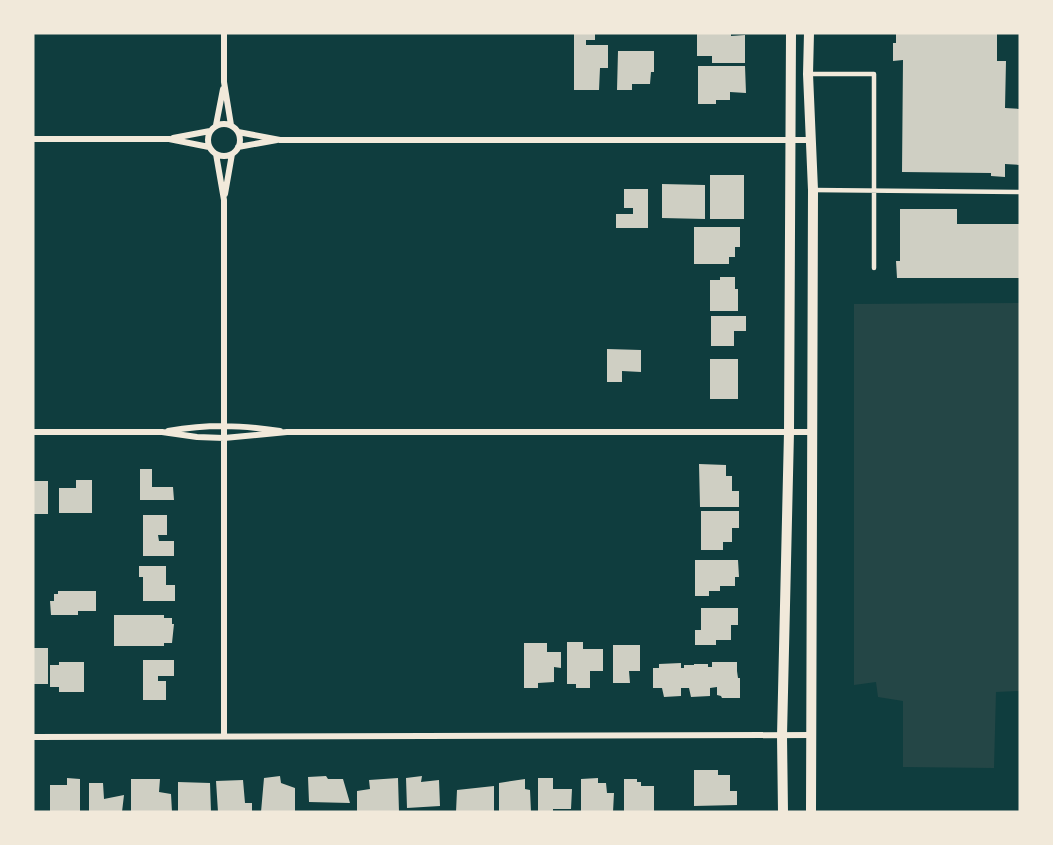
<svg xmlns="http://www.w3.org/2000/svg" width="1053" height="845" font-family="'Fira Sans Condensed',sans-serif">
	<rect width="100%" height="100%" fill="#0f3d3e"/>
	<path fill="#244646" d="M1020,303v388l-24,1 -2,76 -91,-1v-66l-25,-4 -2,-15 -22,3v-381z"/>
	<path fill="#cfcfc3" d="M574,33h21v7h-9v5h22v23h-8l-1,22h-25z
		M697,33h34v3l14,-1v28h-33v-7h-15z
		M896,33h101v28h9l-1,47 15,1v56l-15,-1v13l-14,-1v-3l-89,-1 1,-112 -10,1v-18h3z
		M618,51h36v21h-3l-1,12h-18v6h-15z
		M698,66h47l1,27 -16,-1v8h-14v4h-18z
		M710,175h34v44h-34z
		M662,184l43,1v34l-43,-1z
		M624,189h24v39h-32v-14h17v-6h-9z
		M900,209h57v15h63v54h-123l-1,-17h4z
		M694,227h46v20h-5v10h-6v7h-35z
		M720,277h15v12h3v22h-28v-31h10z
		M711,316h35v15h-12v15h-23z
		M607,349l34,1v22l-19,-1v11h-15z
		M710,359h28v40h-28z
		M699,464l27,1v11h6v15h7v16h-39z
		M140,469h12v18h21l1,13h-34z
		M76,480h16v33h-33v-25h17z
		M34,481h14v33h-15z
		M701,511h38v17h-7v14h-9v8h-22z
		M143,515h24v20h-9l1,6h15v15h-31z
		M695,560h43l1,17h-4v9h-15v5h-11v5h-14z
		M139,566h27v19h9v16h-32v-24h-4z
		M58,591h38v20h-18v4h-27l-1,-14h4v-7h4z
		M701,608h37v17h-7v15h-15v5h-21v-15h6z
		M114,615h50v3h8v6h2l-2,19h-8v3h-50z
		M567,642h16v7h20v22h-13v17h-14v-4h-9z
		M524,643h23v9h14v16l-7,-1v15l-16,1v5h-14z
		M613,645h27v26h-11l1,12h-17z
		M33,648h15v36h-15z
		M143,660h31v16h-16v5h8v19h-23z
		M59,662h25v30h-25v-5h-9v-22h9z
		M712,662h25v9l1,7h2v20h-18l-1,-2 -4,-1v-8l-7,1v8l-19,1 -2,-9h-8v8l-17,1 -2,-9h-9v-20h6v-4l22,-1v5h3v-3h10v-1h14v3h4z
		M694,770h24v5h12v16h7v14l-43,1z
		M280,776l1,7 14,5v24h-34l3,-34z
		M326,776l2,3h15l7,24 -41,-1 -1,-25z
		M422,776l-1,6 18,-2 1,26 -33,2 -1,-30z
		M67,778l13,1v33h-30v-27h17z
		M398,778l1,34h-42v-21l13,-2 -1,-9z
		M538,778h15v11h19l-1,20h-18v3h-15z
		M598,778v5h8l1,10h7l-1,19h-32v-33z
		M131,779h29l-1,13 12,2 1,18h-41z
		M525,779v10l5,1 1,22h-32v-29z
		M624,779h13v3h4v4h13v26h-30z
		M243,780l2,23h7v9h-34l-2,-31z
		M178,782l32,1 1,29h-33z
		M89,783h14l1,16 20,-4 -2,17h-33z
		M494,786v26h-38l1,-22z"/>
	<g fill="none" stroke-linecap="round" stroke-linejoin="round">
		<path stroke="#f1e9da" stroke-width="4.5" d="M808,74h66v194
			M813,190l207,2"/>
		<path stroke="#f1e9da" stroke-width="6" d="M224,33v49l7,43
			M208 140a16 16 0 1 1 32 0a16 16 0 1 1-32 0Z
			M216,125l7,-36
			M238,132l42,8h530
			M173,138l37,-7
			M33,139h136l40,8
			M238,147l39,-7
			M216,154l8,46v536
			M225,194l7,-40
			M168,431c42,-7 71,-6 112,0
			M33,432h129l35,5 27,1 63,-6h526
			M33,737l779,-2"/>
		<path stroke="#f1e9da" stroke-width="10" d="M809,33l-1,41 5,116 -2,622
			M783,812l-1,-76 7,-304 2,-399"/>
	</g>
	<rect width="1053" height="845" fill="none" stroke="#f1e9da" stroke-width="69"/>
</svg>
